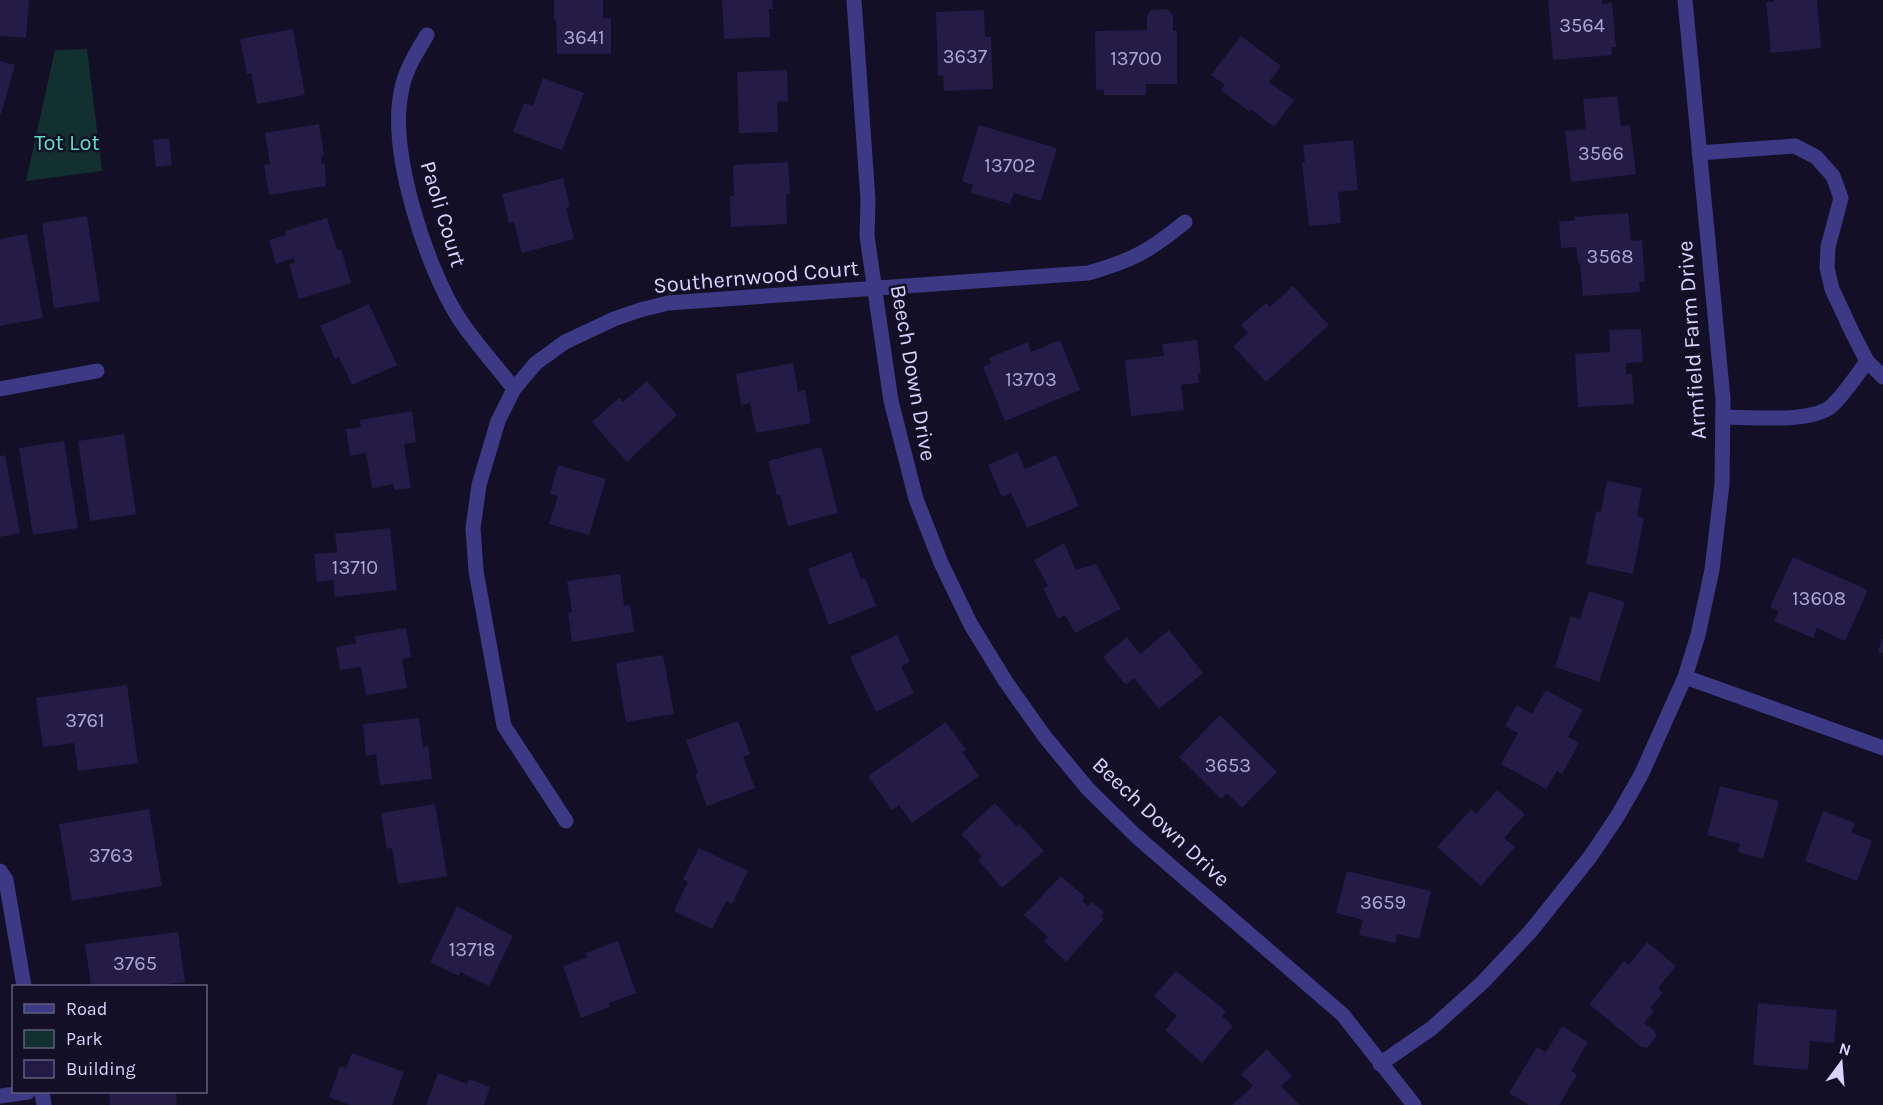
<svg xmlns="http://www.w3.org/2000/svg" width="1883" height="1105" font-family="Karla,sans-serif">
	<rect width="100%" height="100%" fill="#130f26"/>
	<path fill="#12302f" d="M87,49l15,122 -76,10 29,-131z"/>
	<path fill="#241b47" d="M0,0h29l-3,38 -26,-2z
		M554,0h49v18h8v36h-54l-1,-35 -2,1z
		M722,0h50l1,9h-4l1,28 -46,2z
		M1548,0h54v4l10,-1 4,44h-5l1,8 -59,5z
		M1774,0h43l4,48 -50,5 -5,-51h8z
		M1167,9l6,6v16h4v53h-31v11h-42v-5h-8l-1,-59 52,-1v-14l4,-6z
		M984,10l1,27h6l2,52 -49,2 -1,-16 -5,1 -2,-64z
		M293,29l12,66 -48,9 -6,-31 -4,1 -7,-35z
		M1241,36l40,30 -12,16 25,18 -20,27 -23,-18 -1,3 -29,-22 4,-5 -14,-10z
		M0,61l15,4 -14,49h-1z
		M787,70l1,31 -11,1 1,30 -39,1 -2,-61z
		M543,78l41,15 -22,57 -49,-18 11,-29 9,3z
		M1617,96l4,30 9,-1 6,49 -65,8 -6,-51 21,-2 -3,-30z
		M319,124l5,31 -3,1 1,8h3l1,22 -57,9 -5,-30 6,-1 -5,-31z
		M979,125l78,23 -16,53 -27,-8 -4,11 -39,-11 2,-8 -11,-4z
		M169,138l3,27 -16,2 -3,-27z
		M1353,140l5,50 -20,2 3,31 -32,3 -7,-64h3l-2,-17z
		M788,162l2,32h-4l1,30 -56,3 -1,-31h4l-1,-31z
		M563,178l7,29 -4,1 8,31 -52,14 -8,-31 -5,1 -7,-29z
		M1628,213l3,28 11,-1 3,42h-6l1,10 -57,4 -3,-33h-2l-2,-16 -15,1 -2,-26 16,-2 -1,-3z
		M87,216l13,85 -46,7 -12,-85z
		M327,218l10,32 4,-1 10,34 -52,16 -10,-35 6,-2 -1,-4 -18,6 -7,-24 17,-5 -1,-4z
		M27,234l16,84 -43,8v-87z
		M1293,286l36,39 -63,57 -33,-36 15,-13 -7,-8 25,-22 4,4z
		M369,304l28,61 -45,20 -13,-28 -4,2 -15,-33z
		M1641,329l2,33 -17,1v11h6l2,30 -56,3 -3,-53 35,-2 -1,-22z
		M1060,340l20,50 -75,31 -22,-54 8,-4 -2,-5 39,-16 3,10z
		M1197,340l4,33h-3l1,10 -18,2 3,25 -53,6 -6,-56 39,-4 -2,-12z
		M793,363l5,29 7,-2 6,33 -55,10 -6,-30 -9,2 -5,-31z
		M647,381l30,34 -50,47 -35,-40 27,-24 4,4z
		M412,411l4,31 -12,2 7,44 -17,2v-6l-22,4 -6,-35 -16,3 -4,-27 15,-2 -1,-7z
		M124,434l12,80 -46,7 -12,-80z
		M64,441l14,87 -45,7 -14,-87z
		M821,447l17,66 -50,13 -8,-31h-3l-9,-34z
		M1017,452l8,17 31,-14 23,51 -52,22 -16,-35 -9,4 -14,-32z
		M5,455l15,78 -20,4v-81z
		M558,465l48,14 -17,56 -40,-11 9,-28 -8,-2z
		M1607,481l35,7 -5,28 7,2 -11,56 -47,-10 10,-53 5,1z
		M390,528l7,62 -62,7 -2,-17 -16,2 -3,-28 23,-2 -2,-18z
		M1064,543l12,27 20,-6 25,45 -46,24 -10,-18 -7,4 -15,-31 5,-2 -14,-26z
		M851,552l10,27 4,-1 11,28 -47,19 -21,-56z
		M1793,557l75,33 -23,51 -28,-13 -4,10 -39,-17 5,-10 -9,-4z
		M620,574l4,32 6,-1 4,27 -62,10 -4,-29 4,-1 -5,-31z
		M1589,591l36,11 -26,80 -44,-15 16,-51 9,3z
		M406,628l5,29 -9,2 5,29 -41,7 -5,-28 -21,3 -4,-23 20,-4 -1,-7z
		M1169,630l34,43 -44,36 -25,-31 -8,7 -23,-28 24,-20 13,17z
		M897,635l13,27 -9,4 13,27 -38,19 -26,-55z
		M1882,639h1v14l-5,-1z
		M663,655l11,59 -48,8 -10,-59z
		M127,685l11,78 -60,8 -4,-28 -31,4 -7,-49z
		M1546,690l37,20 -15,27 11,6 -17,31 -5,-3 -11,18 -45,-25 17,-31 -13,-7 12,-21 15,9z
		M1220,715l57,57 -35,36 -15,-15 -6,6 -42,-42z
		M419,718l4,29 5,-1 4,33 -52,6 -4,-31 -10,2 -3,-32z
		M738,721l12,33 -7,3 12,31 -48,18 -12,-32 3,-1 -12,-33z
		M946,722l20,28 -4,2 17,24 -67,47 -13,-18 -7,5 -24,-34z
		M1720,786l59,15 -16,58 -25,-7 2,-8 -33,-9z
		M1497,790l28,24 -21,24 11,9 -34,39 -44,-39 34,-38 5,5z
		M995,803l22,24 2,-3 25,27 -42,37 -24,-28 4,-3 -21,-23z
		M435,804l12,72 -49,8 -6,-36 -5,1 -6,-36z
		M149,809l13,77 -90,15 -13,-77z
		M1823,811l32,12 -4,9 21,9 -15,40 -52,-20z
		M699,848l49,23 -16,33 -6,-3 -14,28 -38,-18 14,-29 -5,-3z
		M1347,871l84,20 -12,48 -22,-5 -2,9 -36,-8 4,-15 -27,-7z
		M1061,876l24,21 -3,4 6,5 4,-4 12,10 -3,4 3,3 -38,43 -22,-21 4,-4 -24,-22z
		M457,906l56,30 -24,50 -29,-14 -1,4 -29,-14z
		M178,932l7,50 -33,4h-61l-6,-42z
		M618,941l18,52 -27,10 1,4 -29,11 -18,-52 25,-9 -2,-4z
		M1647,942l29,24 -18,22 5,5 -13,15 4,3 -10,12 11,8 1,6 -9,11 -6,-1 -52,-43 35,-43 5,4z
		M1176,971l50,40 -4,5 11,10 -31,37 -37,-33 12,-14 -23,-20z
		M1758,1003l79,7 -3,33 -24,-2 -2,29 -55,-5z
		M1562,1026l26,16 -17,29 6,4 -18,30h-30l-20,-12 28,-46 9,5z
		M1267,1049l25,27 -11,10 19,19h-68l21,-19 -12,-12z
		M352,1053l52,19 -12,33h-42l-21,-8 11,-31 6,3z
		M438,1073l29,11 2,-5 21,8 -6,18h-58z
		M109,1092h67l1,13h-67z"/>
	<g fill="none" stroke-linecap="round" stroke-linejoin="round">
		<path stroke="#3d3a85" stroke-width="15" d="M1699,153l96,-7 21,11 17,19 8,22 -13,49 -1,21 5,21 21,45 14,27 16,16
			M1723,417c27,0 83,6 106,-9 11,-8 29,-34 38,-47"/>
		<path stroke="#3d3a85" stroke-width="15" d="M854,0l14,200 -1,36 24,165 25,98 25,64 30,62 35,57 39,55 43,52 48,47 207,179 71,90
			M427,35c-11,18 -23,37 -26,58 -12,60 25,173 57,224 16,25 38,48 56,72
			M0,389l97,-18
			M1685,677l198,71
			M566,821l-62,-95 -28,-155 -3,-43 6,-43 19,-64 16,-32 22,-26 29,-21 49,-23 26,-9 28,-7 420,-30c43,-12 62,-22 97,-51
			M0,871l6,9 18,106
			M1380,1064l52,-36 51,-46 47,-50 60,-75 27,-40 24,-42 44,-98 13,-42 14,-65 10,-86 1,-85 -38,-399
			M42,1092l2,13
			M0,1096l28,-4"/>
	</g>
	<g text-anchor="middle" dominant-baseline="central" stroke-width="5" stroke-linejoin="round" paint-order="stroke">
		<g font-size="20" fill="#aca6d1">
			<text x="1582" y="25">3564</text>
			<text x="584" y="37">3641</text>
			<text x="965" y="56">3637</text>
			<text x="1136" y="58">13700</text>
			<text x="1601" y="153">3566</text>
			<text x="1010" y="165">13702</text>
			<text x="1610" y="256">3568</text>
			<text x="1031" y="379">13703</text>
			<text x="355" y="567">13710</text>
			<text x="1819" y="598">13608</text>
			<text x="85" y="720">3761</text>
			<text x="1228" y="765">3653</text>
			<text x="111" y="855">3763</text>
			<text x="1383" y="902">3659</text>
			<text x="472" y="949">13718</text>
			<text x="135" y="963">3765</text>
		</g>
		<g font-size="22" fill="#5fe0c0" stroke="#130f26">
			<text x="67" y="143">Tot Lot</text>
		</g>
		<g font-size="22" fill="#d9d4ff" stroke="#130f26">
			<text transform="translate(443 214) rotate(73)">Paoli Court</text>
			<text transform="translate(756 277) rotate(-5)">Southernwood Court</text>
			<text transform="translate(1692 340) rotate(-94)">Armfield Farm Drive</text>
			<text transform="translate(913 373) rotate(80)">Beech Down Drive</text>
			<text transform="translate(1161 822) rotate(43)">Beech Down Drive</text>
		</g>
	</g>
	<rect x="12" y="985" width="195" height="108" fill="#130f26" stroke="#625e7d" stroke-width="1.5"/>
	<rect x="24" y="1004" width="30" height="9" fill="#3d3a85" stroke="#625e7d" stroke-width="1.5"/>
	<text x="66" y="1015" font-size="18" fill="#d9d4ff">Road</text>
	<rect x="24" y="1030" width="30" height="18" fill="#12302f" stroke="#625e7d" stroke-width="1.5"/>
	<text x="66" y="1045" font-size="18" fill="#d9d4ff">Park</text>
	<rect x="24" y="1060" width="30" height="18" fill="#241b47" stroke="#625e7d" stroke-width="1.5"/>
	<text x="66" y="1075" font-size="18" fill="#d9d4ff">Building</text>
	<g transform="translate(1841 1063) rotate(16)" stroke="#130f26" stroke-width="4.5" paint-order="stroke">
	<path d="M0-4.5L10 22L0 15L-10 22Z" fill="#d9d4ff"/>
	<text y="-9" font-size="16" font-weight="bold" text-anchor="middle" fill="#d9d4ff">N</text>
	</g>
</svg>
